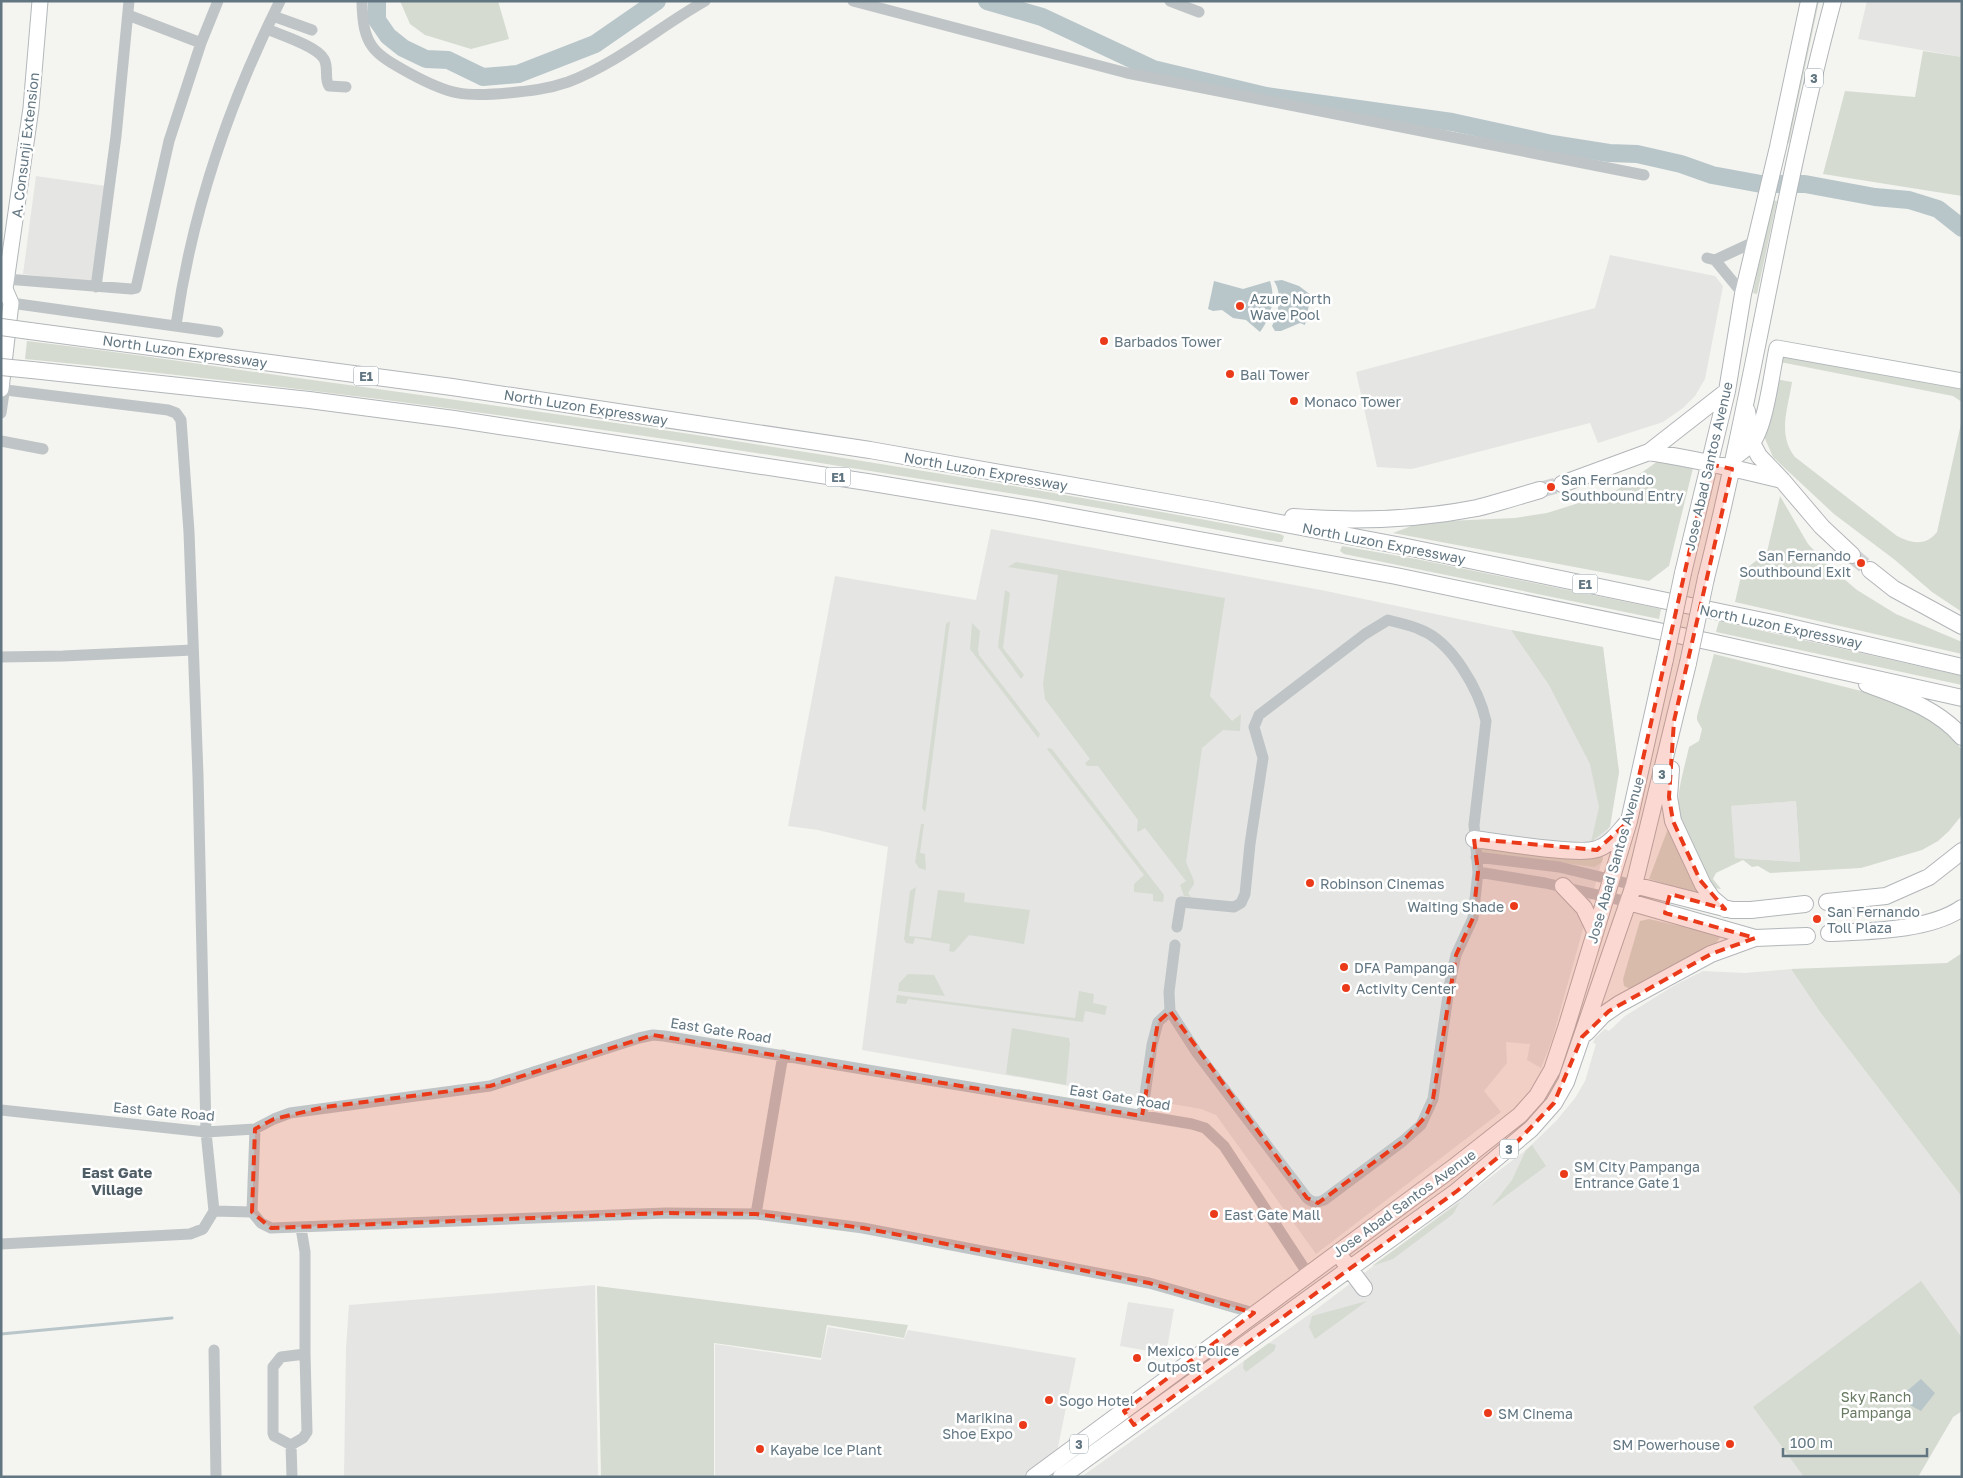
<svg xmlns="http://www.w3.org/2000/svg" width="1963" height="1478" font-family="'Golos Text',sans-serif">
	<rect width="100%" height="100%" fill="#f4f4f0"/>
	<path fill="#e5e5e3" d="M1867,1h95v56l-104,-18z
		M36,176l70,10 -11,97 -72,-9z
		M1610,255l105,21 8,10 -18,93 -10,17 -12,12 -20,14 -65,21 -8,-20 -178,46 -35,-2 -21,-95 239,-64z
		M991,529l330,61 190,40 92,17 16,125 -16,85 -51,183 -11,28 -14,-8 3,-16 -24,-2 1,21 -23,28 17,21 -185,142 -100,-139 -15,-6 -339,-59 26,-203 -70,-17 -30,-4 47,-250 141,24z
		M1796,801l4,61 -65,-4 -5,-52z
		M1791,969l29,43 142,185v214l-9,6 -35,60h-837l233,-166 212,-161 30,-29 19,-23 10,-17 11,-37 -3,-1 2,-5 10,-9 4,2 16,-15 50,-31 28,-14 42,2z
		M595,1285l3,192h-254l2,-129 3,-43z
		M1128,1302l46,7 -8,45 -46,-8z
		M828,1327l76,12 4,-9 168,28 -19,94 -33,25h-309v-133l106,16z"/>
	<path fill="#d5dbd1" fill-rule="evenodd" d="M400,1h98l11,38 -38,10 -46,-14 -15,-11z
		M1816,1h3l-30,142 -4,-1z
		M1923,51l39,6v139l-139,-22 22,-83 70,6z
		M1772,200l5,1 -20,93 -4,-1z
		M27,341c107,12 214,30 322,44 311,43 622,90 931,149l4,2 -2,6h-4c-143,-30 -288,-52 -433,-75 -273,-44 -546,-81 -820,-108z
		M1782,354l180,32v16l-9,-6 -173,-34z
		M1776,379l16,3c-4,27 -15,52 3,75l102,79c15,8 29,10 40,-4l25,-113v193l-30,-20 -37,-32 -61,-46 -61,-57 -10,-23z
		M1661,459l27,4 5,5 -24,98 -20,15 -256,-48 21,-8 33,-4 68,-3 32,-5 67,-21z
		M1780,496l28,48 23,24 26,22 39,24 66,28v12l-227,-52 7,-30 25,-20z
		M1342,546l74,13 245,50 -2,10 -315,-65 -4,-3z
		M1016,562l209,36 -15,98 22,25 9,-7 -1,17 -17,-1 -21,18 -16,114 8,19v3l-6,9 3,4 -7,-1 -4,-11 6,-4 -41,-53 -7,4 -1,-2 1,-10 -40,-54h-11l-2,-3 5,-4 -45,-60 -2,-15 15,-109 -50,-8z
		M1005,590l5,3 -7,55 21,27 -3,4 -23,-32z
		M950,621l-24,187 -1,4 -3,-4 24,-184z
		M1719,621l243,55v9l-246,-53z
		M972,623l8,8 -2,18 1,6 61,79 -2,4 -68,-89z
		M1511,630l92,17 16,125 -9,55 -19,15 8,-35 -9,-43 -41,-79z
		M1714,654l159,40 44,17 31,21 14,18v65l-13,16 -11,10 -16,9 -61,18 -91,5 -12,-7 -6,1 -9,-7 -27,13 -3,6 8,10 -9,-1c-9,-19 -25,-45 -31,-64 -8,-24 3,-53 8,-77l10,-6 3,-12 -5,-9v-4zM1796,801l4,61 -65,-4 -4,-52z
		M1049,748l3,1 112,146 -1,7 -10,-1v-7l-19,-2v-8l10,-9 -97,-126z
		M921,824h3l-4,29 5,1 1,16 -7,-2 -4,-6z
		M1669,826l33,69 -53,-16z
		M1479,847l123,7 1,3 -1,5 -7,5 -114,-14z
		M916,887l-7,49 22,2 7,-48 27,3 -1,9 66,8 -6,34 -55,-9 -15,17 -5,-1 1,-7 -35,-6 -2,6 -7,-1 -2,-4 6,-48z
		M1649,919l67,15 4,4 -4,5 -86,46 -6,-3 -1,-7 17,-58z
		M1962,953v244l-142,-185 -29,-43 156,-6z
		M908,974l26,1 11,21 -47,-5 1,-8z
		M1079,991l15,3 -1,9 14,3 -2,9 -20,-4 -2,11 -175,-23 -2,5 -10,-1 1,-8 178,23z
		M1012,1028l57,10 1,6 -4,41 -60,-11z
		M1532,1145l14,21 -55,41 21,-27 14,-30z
		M1460,1202l-7,12 -60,45 -21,7z
		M1921,1281l41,57v73l-9,6 -35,60h-114l-51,-70z
		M597,1286l311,39 -4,13 -77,-13 -6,33 -107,-15v134h-113z
		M1367,1301l-52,38 -6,-12 3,-11z
		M1269,1343l7,2 -2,6 -28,21 -3,-4 1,-7z"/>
	<path fill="#b8c6ca" d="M1282,280l17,6 12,9 -6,30 -5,-2 -19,8h-6l-3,-5c6,-12 11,-32 2,-45z
		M1214,281l29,8 27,-8c6,18 1,36 -10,51l-14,-12 -13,-2 -11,-8 -9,1 -5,-2z
		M1921,1379l14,14 -14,18 -19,-10 -2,-4z"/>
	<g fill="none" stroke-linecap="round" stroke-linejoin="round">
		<path stroke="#b8c6ca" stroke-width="3" d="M1,1334l171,-16"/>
		<path stroke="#b8c6ca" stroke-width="18" d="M377,1v19l11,16 15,12 23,11 22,1 35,17 35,-3 77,-30 62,-43
			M987,1l55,16 111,52 113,27 186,26 100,22 57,9 28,1 44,10 31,11 49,9h44l70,13 34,3 29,9 24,19"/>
		<path stroke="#d0d4d4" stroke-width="16" stroke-dasharray="16 8" stroke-linecap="butt" d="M1540,490l22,-6
			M1852,555l18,15"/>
		<defs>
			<path id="major" d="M1,295l4,-6 26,-181 9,-107
				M1,389l10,-86 -6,-14
				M1734,458c6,-5 13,-9 18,-15 14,-16 20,-73 25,-95l185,33"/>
			<path id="highway" d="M30,331l422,56 418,63 341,60 191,36 366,76 194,45
				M32,370l277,30 145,19 413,63 168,28 361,66 315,66 251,56
				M1747,411l5,32 7,13 23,24 40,47 30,28
				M1649,452c45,7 89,17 133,28
				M1562,484l87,-32 78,-61
				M1293,517c62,5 123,3 184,-9 21,-5 42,-12 63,-18
				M1870,570l24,19 68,37
				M1683,573l44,-182 16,-97 35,-147 31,-146
				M1706,578c48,-191 76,-387 127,-577
				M1867,684c34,13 70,24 95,53
				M1671,769l-2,28 4,24 30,64 9,13 13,11
				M1474,839c25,3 104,17 123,10 13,-4 21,-16 29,-25
				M1634,885l98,25h19l54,-6
				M1563,886l21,22 11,23
				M1629,902l126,36
				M1827,902l59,-6 43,-19 33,-26
				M1829,933c40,-2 100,-2 133,-25
				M1586,1033l17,-18 16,-11 92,-50 44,-16 52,-2
				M1343,1260l21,28
				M1034,1477l420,-310 66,-52 17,-19 15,-26 15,-45 62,-204 36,-162
				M1061,1477l396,-286 74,-62 23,-26 12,-21 68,-197 54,-222"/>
		</defs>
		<use href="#major" stroke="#b2b7ba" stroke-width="17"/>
		<use href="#highway" stroke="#b2b6b9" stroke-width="18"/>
		<path stroke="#bfc4c6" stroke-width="11" d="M853,1l274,72 517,102
			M1170,1l29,11
			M362,2c1,45 11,51 49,72 39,21 53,23 97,19 21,-2 40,-4 60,-11 50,-19 91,-55 137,-81
			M128,15l73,28
			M273,16l39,14
			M267,29c14,6 50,17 57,30 5,9 0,20 5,27l17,1
			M1707,258l8,2 28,34
			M1715,260l41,-19
			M6,279l125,10 5,-1 33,-147 32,-98 17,-42
			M96,287l20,-151 13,-135
			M11,303l207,29
			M176,325c16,-113 53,-222 104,-324
			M1,413l3,-20 2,-3 162,20 8,3 5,7 8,112 9,244 8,356 8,79 -11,18 -13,5 -189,10
			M1,441l42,8
			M1,657l62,-1 130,-6
			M1476,857l83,10 75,18
			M1478,872l67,11 84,19
			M1175,945l-6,47 1,19 27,42 110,145c6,5 10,5 17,2l79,-59 18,-16 12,-26 17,-117 6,-27 17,-37 5,-46 -4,-47 12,-104c-7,-31 -34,-79 -65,-91 -10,-5 -22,-7 -33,-10l-23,14 -106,81 -5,12 9,31 -13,86 -5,50 -4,9 -7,4 -53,-5 -4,25
			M1,1110l205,22 49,-3 19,-10 16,-6 200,-27 149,-48 14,-3 11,1 528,88 13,4 19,18 84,128
			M1142,1116l10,-71 6,-23 12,-11
			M255,1129l-3,83 9,11 10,5 395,-15 90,1 107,14 286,55 105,30
			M214,1211l38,1
			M756,1214l27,-159
			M214,1350l2,127
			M291,1445l12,-7 4,-6 -2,-78v-102l-4,-24
			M291,1445l-17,-9 -1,-3v-66l8,-10 24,-3
			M291,1445l1,32"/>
		<use href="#major" stroke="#fff" stroke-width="15"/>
		<use href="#highway" stroke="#fff" stroke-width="16"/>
		<defs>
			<path id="highway-bridge" d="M1,327l29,4
				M1,367l31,3
				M1665,659l18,-86
				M1688,663l18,-85"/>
		</defs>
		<use href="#highway-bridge" stroke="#b2b6b9" stroke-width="18" stroke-linecap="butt"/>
		<use href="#highway-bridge" stroke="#fff" stroke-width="16"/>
	</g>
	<path fill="#ea3a1a" fill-opacity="0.2" stroke="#ea3a1a" stroke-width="4" stroke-dasharray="10 6" stroke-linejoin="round" d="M1709,464l23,5 -58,252 -5,76 4,24 27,59 25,29 -55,-15 -5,19 90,25 -44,16 -102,57 -27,26 -28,66 -36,38 -61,50 -323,234 -10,-14 130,-98 -105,-30 -286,-55 -107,-14 -90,-1 -395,15 -19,-16 3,-83 19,-10 51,-12 165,-21 163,-51 489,81 16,-94 12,-11 137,187 11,5 85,-62 23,-25 7,-17 23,-144 17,-37 5,-46 -4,-33 123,11 32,-29z"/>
	<g fill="#ea3a1a" stroke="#fff" stroke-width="2">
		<circle cx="1240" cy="306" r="5"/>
		<circle cx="1104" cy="341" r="5"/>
		<circle cx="1230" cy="374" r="5"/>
		<circle cx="1294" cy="401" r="5"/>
		<circle cx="1551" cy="487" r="5"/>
		<circle cx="1861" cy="563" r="5"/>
		<circle cx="1310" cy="883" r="5"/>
		<circle cx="1514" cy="906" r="5"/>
		<circle cx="1817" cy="919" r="5"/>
		<circle cx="1344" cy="967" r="5"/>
		<circle cx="1346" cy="988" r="5"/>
		<circle cx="1564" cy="1174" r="5"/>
		<circle cx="1214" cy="1214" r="5"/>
		<circle cx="1137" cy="1358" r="5"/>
		<circle cx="1049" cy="1400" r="5"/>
		<circle cx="1488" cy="1413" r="5"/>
		<circle cx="1023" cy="1425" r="5"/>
		<circle cx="1730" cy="1444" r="5"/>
		<circle cx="760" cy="1449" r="5"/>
	</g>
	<g text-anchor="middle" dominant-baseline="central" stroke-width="5" stroke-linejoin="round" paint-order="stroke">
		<g fill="#fff" stroke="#919fa8" stroke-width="1">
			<rect x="1805" y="68.5" width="18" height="19" rx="4"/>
			<rect x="353.5" y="366.5" width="25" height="19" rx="4"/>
			<rect x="825.5" y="467.5" width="25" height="19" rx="4"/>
			<rect x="1572.5" y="574.5" width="25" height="19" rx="4"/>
			<rect x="1653" y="764.5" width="18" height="19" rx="4"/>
			<rect x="1500" y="1139.5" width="18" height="19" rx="4"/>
			<rect x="1070" y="1434.5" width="18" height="19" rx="4"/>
		</g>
		<g font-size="12" font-weight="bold" fill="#627682">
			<text x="1814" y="78">3</text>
			<text x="366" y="376">E1</text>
			<text x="838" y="477">E1</text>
			<text x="1585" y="584">E1</text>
			<text x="1662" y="774">3</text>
			<text x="1509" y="1149">3</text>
			<text x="1079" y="1444">3</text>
		</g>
		<g font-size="14" fill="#627682" stroke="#fff">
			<text transform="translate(25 145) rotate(-83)">A. Consunji Extension</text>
			<text transform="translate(185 351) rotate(8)">North Luzon Expressway</text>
			<text transform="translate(586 407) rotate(9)">North Luzon Expressway</text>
			<text transform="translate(1708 466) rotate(-77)">Jose Abad Santos Avenue</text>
			<text transform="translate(986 471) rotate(10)">North Luzon Expressway</text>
			<text transform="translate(1384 543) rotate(11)">North Luzon Expressway</text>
			<text transform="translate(1781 626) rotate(12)">North Luzon Expressway</text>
			<text transform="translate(1615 860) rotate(-74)">Jose Abad Santos Avenue</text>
			<text transform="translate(721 1030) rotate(9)">East Gate Road</text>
			<text transform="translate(1120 1097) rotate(9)">East Gate Road</text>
			<text transform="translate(164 1111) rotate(5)">East Gate Road</text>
			<text transform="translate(1404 1203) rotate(-36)">Jose Abad Santos Avenue</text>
		</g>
		<g font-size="14" fill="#627682" stroke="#fff" text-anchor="start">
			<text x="1250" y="298">Azure North<tspan x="1250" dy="16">Wave Pool</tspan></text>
			<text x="1114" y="341">Barbados Tower</text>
			<text x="1240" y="374">Bali Tower</text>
			<text x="1304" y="401">Monaco Tower</text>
			<text x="1561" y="479">San Fernando<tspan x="1561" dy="16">Southbound Entry</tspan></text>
			<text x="1851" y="555" text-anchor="end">San Fernando<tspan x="1851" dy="16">Southbound Exit</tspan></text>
			<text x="1320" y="883">Robinson Cinemas</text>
			<text x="1504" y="906" text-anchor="end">Waiting Shade</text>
			<text x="1827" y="911">San Fernando<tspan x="1827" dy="16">Toll Plaza</tspan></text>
			<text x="1354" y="967">DFA Pampanga</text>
			<text x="1356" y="988">Activity Center</text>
			<text x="1574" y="1166">SM City Pampanga<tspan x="1574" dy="16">Entrance Gate 1</tspan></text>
			<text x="1224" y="1214">East Gate Mall</text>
			<text x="1147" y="1350">Mexico Police<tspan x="1147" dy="16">Outpost</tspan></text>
			<text x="1059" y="1400">Sogo Hotel</text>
			<text x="1498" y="1413">SM Cinema</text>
			<text x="1013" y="1417" text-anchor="end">Marikina<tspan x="1013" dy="16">Shoe Expo</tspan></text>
			<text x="1720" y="1444" text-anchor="end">SM Powerhouse</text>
			<text x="770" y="1449">Kayabe Ice Plant</text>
		</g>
		<g font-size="14" fill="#687961" stroke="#fff">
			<text x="1876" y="1396">Sky Ranch<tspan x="1876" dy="16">Pampanga</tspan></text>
		</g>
		<g font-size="15" font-weight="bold" fill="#505f67" stroke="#fff">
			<text x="117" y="1172">East Gate<tspan x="117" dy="17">Village</tspan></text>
		</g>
	</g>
	<rect width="1963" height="1478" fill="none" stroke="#627682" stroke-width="5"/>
	<path d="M1783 1448v8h144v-8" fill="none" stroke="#627682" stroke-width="2.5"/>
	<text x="1790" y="1448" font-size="15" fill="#627682" stroke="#ffffff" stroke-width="4" paint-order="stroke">100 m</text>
</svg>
